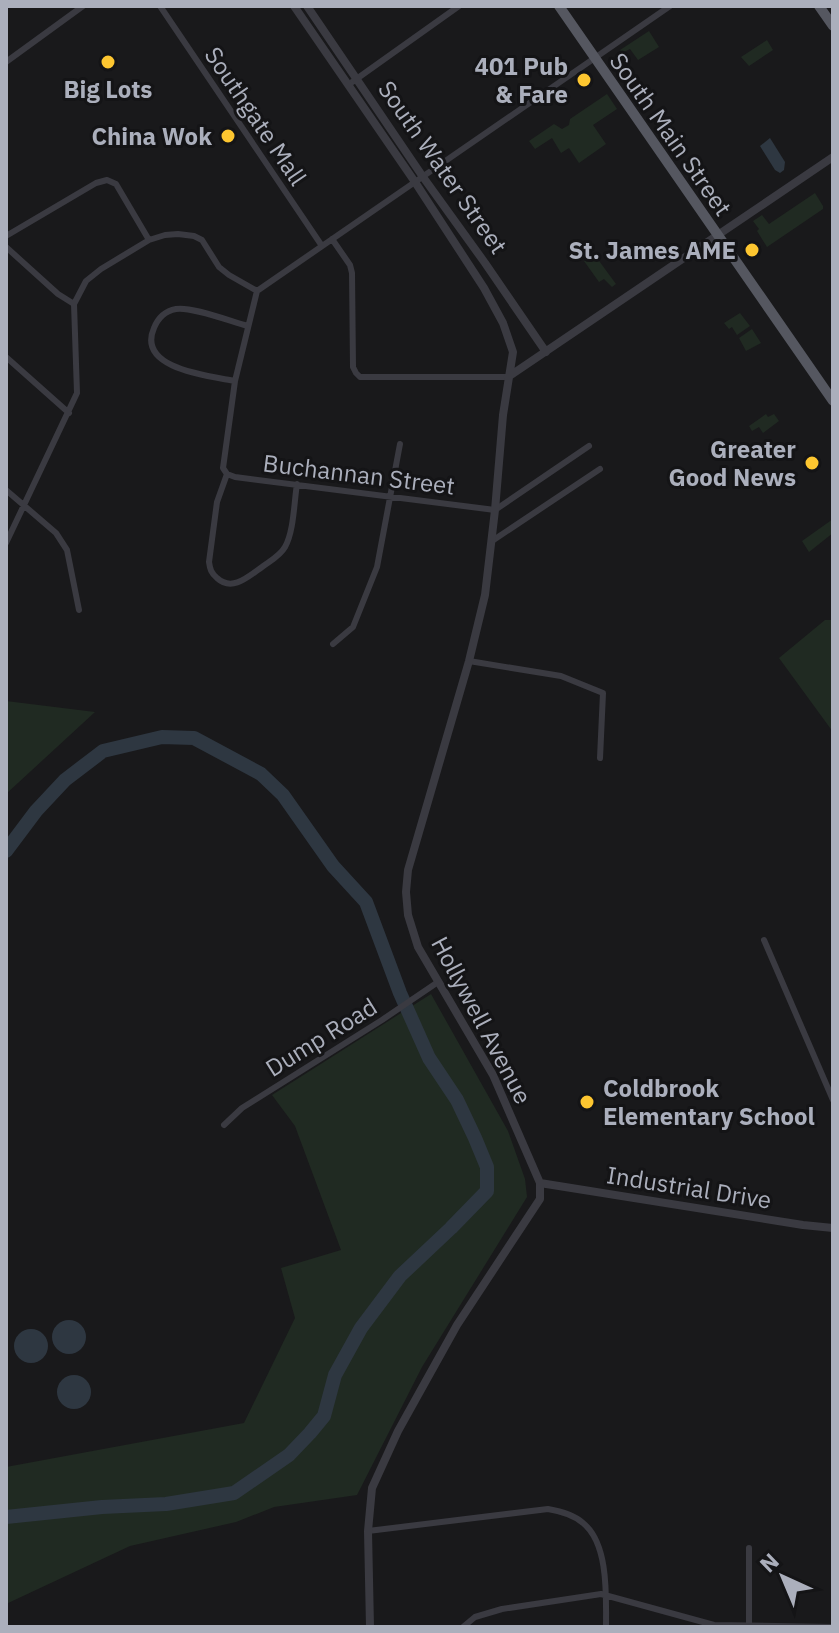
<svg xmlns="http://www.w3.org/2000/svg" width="839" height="1633" font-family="'IBM Plex Sans',sans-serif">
	<rect width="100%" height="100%" fill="#19191b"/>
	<path fill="#202a22" d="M649,31l10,16 -21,13 -8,-11 -8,4 -2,-3z
		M767,40l6,10 -24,16 -8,-9z
		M607,94l10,15 -24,16 13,19 -27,19 -10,-15 -8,5 -9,-15 -17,11 -6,-8 25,-17 8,5 7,-4 1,-6z
		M815,193l8,13v3l-56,38 -10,-16 2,-2 -6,-8 9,-6 7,9z
		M594,254l22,30 -4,3 -8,-8 -5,3 -15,-21z
		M740,313l10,13 -13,9 -5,-8 -3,2 -5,-6z
		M752,329l9,14 -15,8 -7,-13z
		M766,414l2,3 6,-3 5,7 -16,12 -4,-6 -7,4 -3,-5z
		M833,519v14l-24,19 -7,-11z
		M825,620h8v112l-54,-74z
		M6,701l89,11 -89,82z
		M431,994l77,137 17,48 2,18 -105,170 -65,128 -83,12 -38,15 -106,24 -124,58v-137l238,-44 51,-105 -14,-50 60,-18 -46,-124 -23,-31z"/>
	<path fill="#2e3741" d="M770,138l15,24 -1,8 -4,3 -5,-3 -15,-24z
		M52 1337a17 17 0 1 1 34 0a17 17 0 1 1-34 0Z
		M14 1346a17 17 0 1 1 34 0a17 17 0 1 1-34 0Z
		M57 1392a17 17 0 1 1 34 0a17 17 0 1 1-34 0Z"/>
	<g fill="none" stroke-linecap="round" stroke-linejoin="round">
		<path stroke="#2e3741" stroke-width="14" d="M6,851l30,-40 29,-31 38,-29 59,-14 32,1 67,36 22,21 50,71 33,36 34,91 29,65 28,42 18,38 12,29v24l-36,37 -51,48 -39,52 -26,47 -11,41 -14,17 -21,22 -55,38 -68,11 -64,3 -96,10"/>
		<path stroke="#3a3a41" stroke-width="6" d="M160,6l162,240
			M6,62l77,-56
			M348,85l111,-79
			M6,236l90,-53 11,-3 9,4 33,56
			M332,239l18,26 2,8 1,94 3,6 4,4h148
			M6,247l52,47 16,10
			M257,291l-22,90 -12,87 4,6 8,3 260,33 94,-64
			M257,291l413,-285
			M6,357l63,56
			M235,381c-25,-5 -99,-12 -81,-53 4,-10 11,-17 22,-19 15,-3 56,13 72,17
			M227,474l-10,28 -8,60c1,7 2,11 8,16 15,14 31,-1 45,-11 8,-6 18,-11 23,-20 9,-16 9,-45 12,-63
			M6,490l50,43 11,17 12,60
			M492,541l108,-72
			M6,543l71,-150 -3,-89 12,-23 15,-12 48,-29 16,-5 13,-1 16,2 8,4 17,27 10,8 28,16
			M333,644l20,-17 24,-60 23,-123
			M469,661l92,15 42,17 -3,65
			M764,940l69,160
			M224,1125l18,-17 140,-88 56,-38
			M368,1531l180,-22c12,2 25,5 35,14 26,21 23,74 23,104
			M749,1548v78
			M463,1627l12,-10 27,-8 99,-15 113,31 119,2"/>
		<path stroke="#3a3a41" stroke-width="8" d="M294,6l121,176 69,106 19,35 10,29 -10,63 -8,95 -10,85 -16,66 -61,209 -2,22 2,23 10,32 75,128 47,108v16l-83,126 -59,106 -26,57 -4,43 2,96
			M307,6l116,171 62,86 61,89
			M508,377l325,-220
			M540,1183l263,42 30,3"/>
		<path stroke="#555760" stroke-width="10" d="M559,6l274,395
			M819,6l14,20"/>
	</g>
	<g fill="#fdc630" stroke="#141416" stroke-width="3">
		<circle cx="108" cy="62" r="8"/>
		<circle cx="584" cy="80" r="8"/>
		<circle cx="228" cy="136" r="8"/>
		<circle cx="752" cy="250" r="8"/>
		<circle cx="812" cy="463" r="8"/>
		<circle cx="587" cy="1102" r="8"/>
	</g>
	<g text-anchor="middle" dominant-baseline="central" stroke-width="6" stroke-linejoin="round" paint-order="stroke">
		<g font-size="24" font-weight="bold" fill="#abafbc" stroke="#141416" text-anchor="end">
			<text x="568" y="66">401 Pub<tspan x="568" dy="28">&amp; Fare</tspan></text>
			<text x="108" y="89" text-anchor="middle">Big Lots</text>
			<text x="212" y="136">China Wok</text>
			<text x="736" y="250">St. James AME</text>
			<text x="796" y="449">Greater<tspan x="796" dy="28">Good News</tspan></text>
			<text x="603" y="1088" text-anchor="start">Coldbrook<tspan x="603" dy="28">Elementary School</tspan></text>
		</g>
		<g font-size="24" fill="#abafbc" stroke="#141416">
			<text transform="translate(256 116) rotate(56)">Southgate Mall</text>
			<text transform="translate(671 134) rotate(55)">South Main Street</text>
			<text transform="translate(443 167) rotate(55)">South Water Street</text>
			<text transform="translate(359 474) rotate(7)">Buchannan Street</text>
			<text transform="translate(482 1020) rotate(62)">Hollywell Avenue</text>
			<text transform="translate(321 1037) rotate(-32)">Dump Road</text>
			<text transform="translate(689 1187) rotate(9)">Industrial Drive</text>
		</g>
	</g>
	<rect width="839" height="1633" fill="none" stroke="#abafbc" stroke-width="16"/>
	<g transform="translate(783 1577) rotate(316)" stroke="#141416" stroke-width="6" paint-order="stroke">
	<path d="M0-6L14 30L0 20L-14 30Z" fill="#abafbc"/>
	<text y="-12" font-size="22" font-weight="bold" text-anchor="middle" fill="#abafbc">N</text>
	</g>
</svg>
